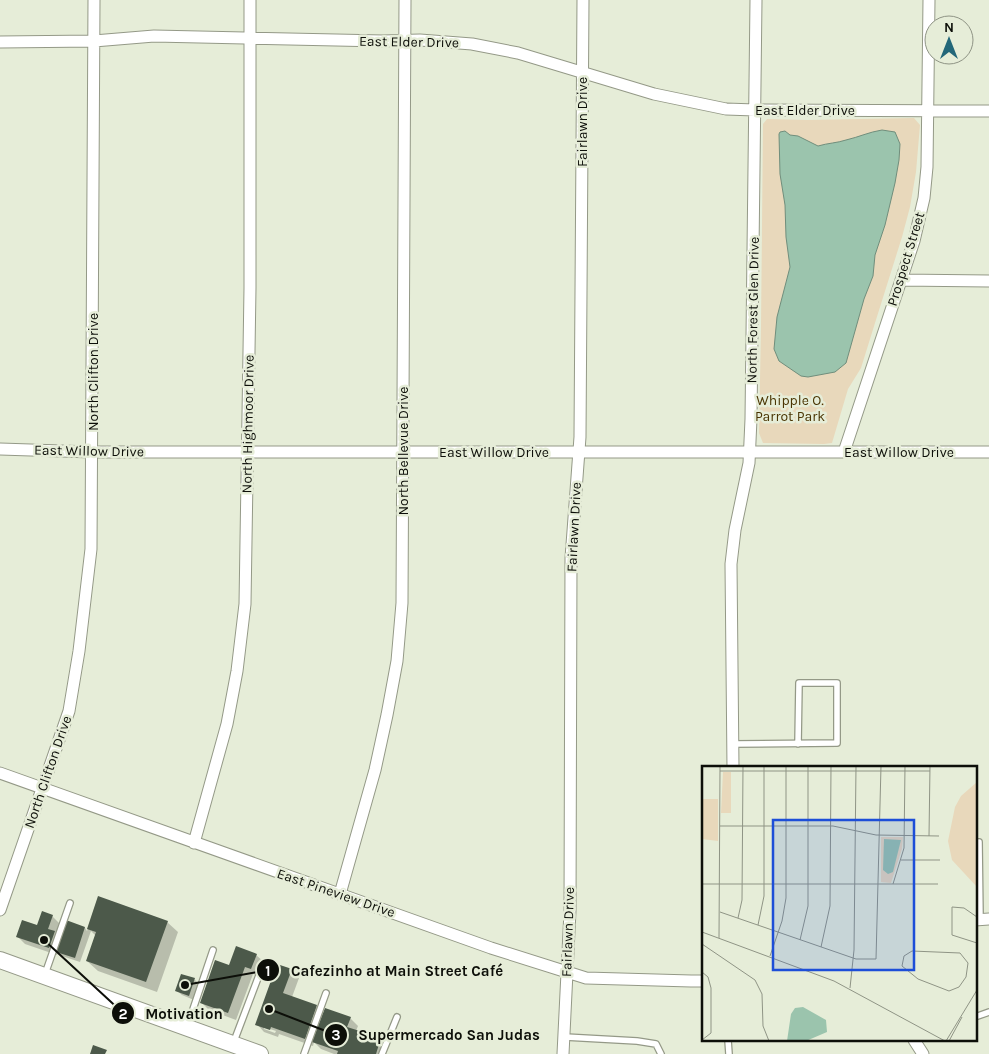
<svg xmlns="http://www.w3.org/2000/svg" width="989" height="1054" font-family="Karla,sans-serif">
	<rect width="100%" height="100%" fill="#e6edd8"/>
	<path fill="#e8d8bb" d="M914,118l6,7 -4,47 -6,35 -8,30 -27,86 -14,45 -13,21 -16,54 -8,1 -61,-1 -4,-10 2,-107 2,-202 4,-5 41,1z"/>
	<path fill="#9bc4ad" stroke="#708e7c" d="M882,130l13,2 5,12 -1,16 -4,23 -10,42 -10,30 -2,21 -9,23 -18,64 -11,9 -27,5 -7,-1 -22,-15 -5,-12 3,-32 13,-50 -4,-30 -1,-32 -5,-31 -1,-40 1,-2 5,-1 5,4 8,1 20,10c10,-3 19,-3 28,-6 13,-3 23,-8 36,-10z"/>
	<path fill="#0003" fill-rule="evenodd" d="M99,898l68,24 11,10 -21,60 -59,-21 -11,-10 9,-25 -5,-5 -11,31 -18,-6 -4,-4 -1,3 -32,-11 -8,-8 20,-9 15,-11 8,8 7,-2 18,6 2,3z
		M256,955l8,7 -5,14 -6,-2 -17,46 -27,-10 -8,-8 29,-35z
		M291,970l8,8 -7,19 24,9 8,7 26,5 8,8 -2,5 6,3 3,3 15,5 5,5 -3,7h-48l-13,-5 -7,-7 -1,4 -34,-12 -1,3 -14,-5 -7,-8zM264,1027l12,4 -1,2 -11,-4z
		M182,975l13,5 5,5 -6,15 -12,-5 -6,-5z"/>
	<path fill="#4c594a" d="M98,896l70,25 -22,61 -60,-21 10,-29 -9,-3z
		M42,911l11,4 -5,14 7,2 -6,17 -33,-11 6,-17 15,5z
		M66,920l19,7 -10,31 -19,-6z
		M236,946l21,8 -6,15 -6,-2 -17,46 -28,-10 15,-43 14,5z
		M277,964l15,5 -9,24 34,12 -12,34 -34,-12 -1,3 -15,-5z
		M181,974l14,4 -6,18 -14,-5z
		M325,1008l26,9 -4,10 16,5 -1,2 18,7 -4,13h-39l1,-3 -26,-9z
		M93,1045l14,5 -2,4h-15z"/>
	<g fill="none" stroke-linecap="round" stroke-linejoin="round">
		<defs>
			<path id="service" d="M733,744l104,-1v-60h-38l-1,61
				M979,842l1,77
				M45,974l25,-71
				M975,1017l14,-5
				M187,1027l26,-77
				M565,1037l72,4 19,3 5,10
				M728,1040l1,14
				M233,1044l28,-74
				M304,1054l22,-61
				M382,1054l15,-37"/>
			<path id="minor" d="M0,42l94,-1 60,-5 229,5 37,-1 52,4 46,9 136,41 72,15 29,1 234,1
				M901,280l88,1
				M0,449l92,3h897
				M844,452l70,-211 10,-43 3,-31 2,-167
				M733,768l-2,-204 4,-34 14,-67 2,-44 5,-419
				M0,773l491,175 95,30 105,3h12
				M194,843l33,-119 10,-53 8,-67 5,-316v-288
				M340,894l35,-124 12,-55 10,-54 5,-58 3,-603
				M0,910l69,-199 10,-60 12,-102 3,-549
				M975,920l14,-1
				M914,1040l9,14
				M563,1054l7,-143 1,-353 9,-121 3,-437"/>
			<path id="secondary" d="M0,960l260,94"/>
		</defs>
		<use href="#service" stroke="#949987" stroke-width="8"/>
		<use href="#minor" stroke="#949987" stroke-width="13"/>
		<use href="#secondary" stroke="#949987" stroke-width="18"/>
		<use href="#service" stroke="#fff" stroke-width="5.5"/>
		<use href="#minor" stroke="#fff" stroke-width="11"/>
		<use href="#secondary" stroke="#fff" stroke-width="16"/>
	</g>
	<g text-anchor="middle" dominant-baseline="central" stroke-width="5" stroke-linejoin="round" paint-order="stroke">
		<g font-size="14" fill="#0d0f09" stroke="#e6edd8">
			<text transform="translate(409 42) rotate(1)">East Elder Drive</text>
			<text x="805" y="110">East Elder Drive</text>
			<text transform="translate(582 122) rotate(-90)">Fairlawn Drive</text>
			<text transform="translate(906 259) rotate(-73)">Prospect Street</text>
			<text transform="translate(753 310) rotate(-89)">North Forest Glen Drive</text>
			<text transform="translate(93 372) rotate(-90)">North Clifton Drive</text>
			<text transform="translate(248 424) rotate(-89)">North Highmoor Drive</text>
			<text transform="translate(89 451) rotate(1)">East Willow Drive</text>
			<text transform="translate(403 451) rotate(-90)">North Bellevue Drive</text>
			<text x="494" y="452">East Willow Drive</text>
			<text x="899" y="452">East Willow Drive</text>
			<text transform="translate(574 527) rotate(-87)">Fairlawn Drive</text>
			<text transform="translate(48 772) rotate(-71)">North Clifton Drive</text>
			<text transform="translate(336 893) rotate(19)">East Pineview Drive</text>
			<text transform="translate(568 932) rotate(-88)">Fairlawn Drive</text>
		</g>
		<g font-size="14" fill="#4a3503" stroke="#e6edd8">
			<text x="790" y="400">Whipple O.<tspan x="790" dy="16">Parrot Park</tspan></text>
		</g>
	</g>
	<g transform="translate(702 766)">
		<rect width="275" height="275" fill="#e6edd8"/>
		<path d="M21,6h8v41h-10zM275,16v105l-25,-27 -4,-19 7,-34 6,-11zM0,33h16v42l-16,-2zM179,71h22l-1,12 -11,34 -10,-1z" fill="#e8d8bb"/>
		<path d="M182,73l17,1 -8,32 -5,2 -5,-4zM101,241l23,13 1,12 -21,9h-19l4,-27 4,-6z" fill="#9bc4ad"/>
		<path fill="none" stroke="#8f9485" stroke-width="1" d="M18,5h210M18,60h113l43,9 63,1M227,70l1,-70M199,94h39M0,118h236M191,118l11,-36 1,-82M18,146l136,47h20l5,-193M275,151l-13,-9 -12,-1v28l25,8M36,152l4,-18 1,-134M56,159l6,-29v-130M0,166l132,49 111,60M17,172l1,-172M98,174l8,-34v-140M0,178l53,36 7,14 1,32 6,15M119,181l9,-41 1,-140M210,185l48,2 8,10 -2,14 -7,10 -10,4 -31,-12 -16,-13 2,-10zM68,190l12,-35 4,-23v-132M0,206l6,5 3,11v45l-9,7M148,222l4,-38 2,-184M244,275l31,-51M247,275l13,-24"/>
		<path fill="#1d4ed8" fill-opacity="0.15" stroke="#1d4ed8" stroke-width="2.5" d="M71,54h141v150h-141z"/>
		<rect width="275" height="275" fill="none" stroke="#0d0f09" stroke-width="2.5"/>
	</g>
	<path fill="none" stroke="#0d0f09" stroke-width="2" d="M185 985L268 970M44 940L123 1013M269 1009L336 1035"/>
	<g fill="#0d0f09" stroke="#e6edd8" stroke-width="2">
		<circle cx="185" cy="985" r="5"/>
		<circle cx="44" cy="940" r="5"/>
		<circle cx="269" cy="1009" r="5"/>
		<circle cx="268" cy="970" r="12"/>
		<circle cx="123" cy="1013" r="12"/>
		<circle cx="336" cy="1035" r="12"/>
	</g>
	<g font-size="15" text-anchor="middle" font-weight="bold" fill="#fff">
		<text x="268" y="976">1</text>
		<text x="123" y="1019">2</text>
		<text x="336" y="1040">3</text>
	</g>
	<g font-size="15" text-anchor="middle" font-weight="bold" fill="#0d0f09" stroke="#e6edd8" stroke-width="5" stroke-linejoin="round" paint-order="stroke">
		<text x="397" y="976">Cafezinho at Main Street Café</text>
		<text x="184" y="1019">Motivation</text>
		<text x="449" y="1040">Supermercado San Judas</text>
	</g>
	<g transform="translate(949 40)"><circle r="24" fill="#e6edd8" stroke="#8f9485"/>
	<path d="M0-4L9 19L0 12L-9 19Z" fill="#236779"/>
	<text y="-8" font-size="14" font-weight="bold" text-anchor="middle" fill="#0d0f09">N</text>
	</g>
</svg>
